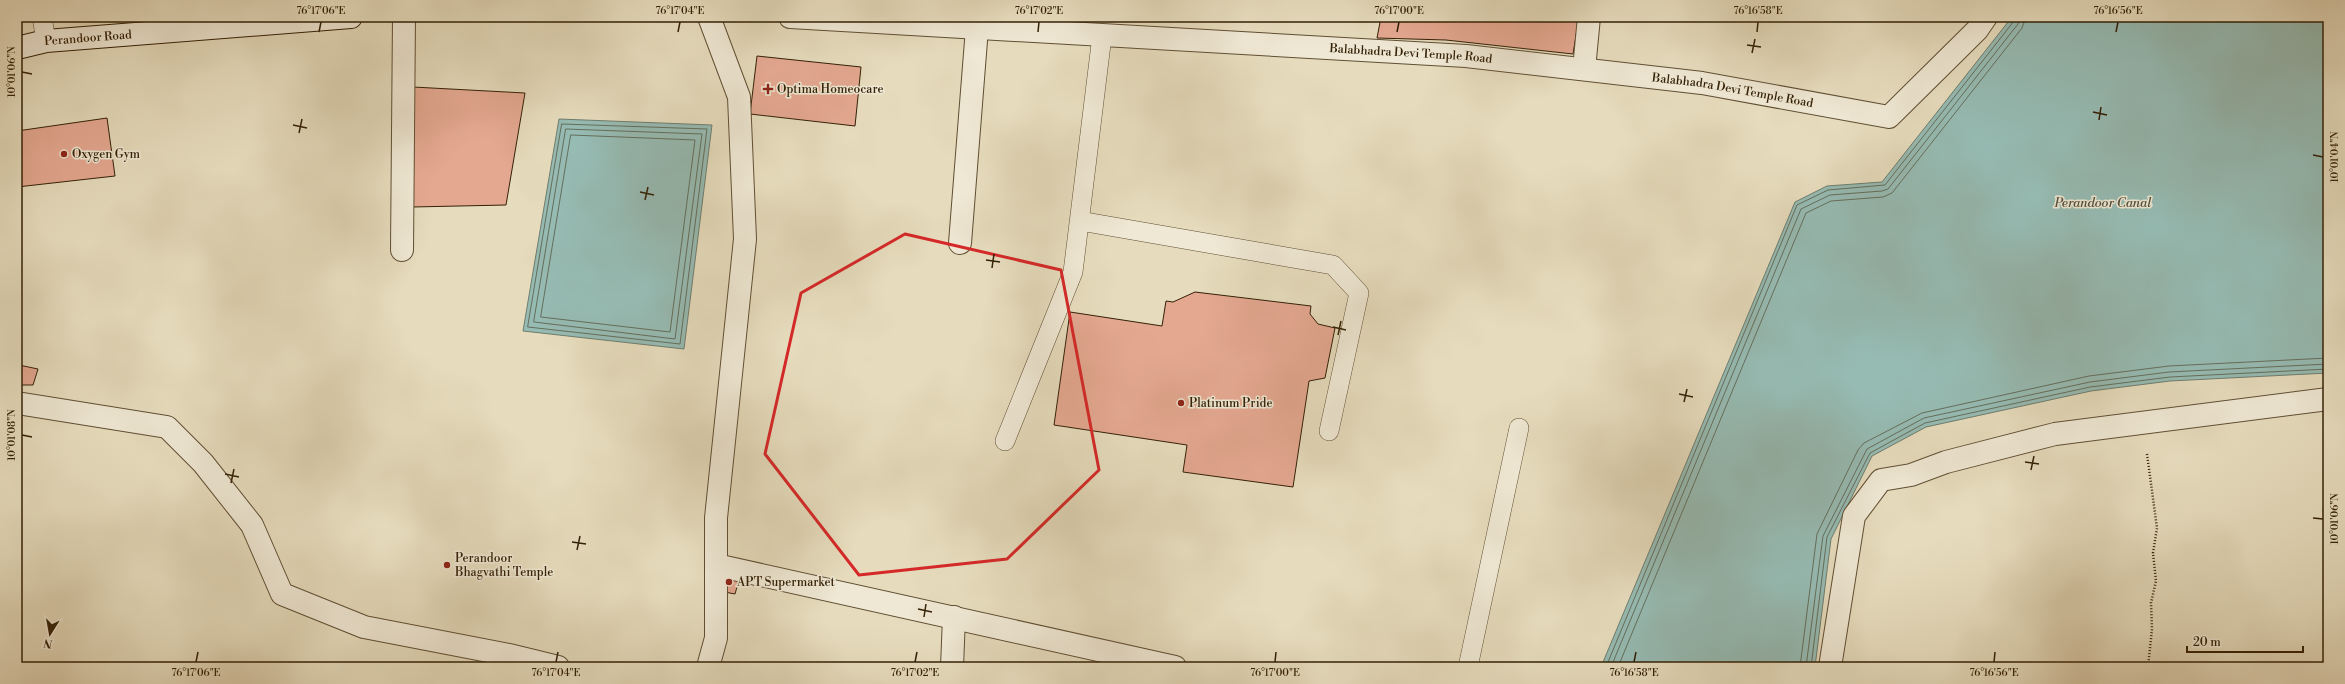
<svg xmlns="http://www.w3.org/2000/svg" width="2345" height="684" font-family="'Libre Bodoni',serif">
	<rect width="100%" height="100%" fill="#e6dcbd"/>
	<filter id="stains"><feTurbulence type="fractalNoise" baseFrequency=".005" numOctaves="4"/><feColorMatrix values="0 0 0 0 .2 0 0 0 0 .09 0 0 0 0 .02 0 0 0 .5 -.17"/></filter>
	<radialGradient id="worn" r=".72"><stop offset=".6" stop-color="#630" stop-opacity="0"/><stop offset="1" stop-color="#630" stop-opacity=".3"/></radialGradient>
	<path fill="#aec296" stroke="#70714e" d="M2328,495v148l-5,-134z"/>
	<path fill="#96bbb3" stroke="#6e7d6e" d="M2012,17h316v356l-158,8 -79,10 -165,36 -54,29 -41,83 -16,128h-214l194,-465 32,-16 55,-4z
		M559,119l153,6 -28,224 -161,-18z"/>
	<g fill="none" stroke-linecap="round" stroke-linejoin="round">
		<path stroke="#646e5c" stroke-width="1" d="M562,124l145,5 -27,215 -152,-17z
			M566,129l136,5 -27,205 -141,-17z
			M571,135l124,5 -25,192 -129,-15z
			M1606,667l191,-462 31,-15 57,-5 129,-164 1,-4
			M1611,667l190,-458 29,-14 52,-4 6,-2 130,-165 2,-7
			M1618,667l188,-454 25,-12 52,-4 9,-4 130,-165 4,-11
			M1800,667l17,-133 41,-84 6,-7 58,-30 167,-37 80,-10 159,-8
			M1806,667l17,-131 44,-87 57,-31 166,-36 79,-10 159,-8
			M1811,667l16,-130 43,-84 55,-30 165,-36 80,-10 158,-8"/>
	</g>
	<path fill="#e4a891" stroke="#332006" d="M1381,17h198l-6,37 -127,-14 -69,-2z
		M757,56l104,11 -6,59 -105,-12z
		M413,87l112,6 -19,112 -94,2z
		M107,118l8,58 -98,11v-56z
		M1195,292l116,14 -1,8 8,10 17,4 -10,50 -16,3 -16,106 -110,-15 4,-27 -133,-20 16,-113 92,14 4,-25 7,1z
		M19,365l19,4 -5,16h-16z
		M720,570l21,3 -6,21 -16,-3z"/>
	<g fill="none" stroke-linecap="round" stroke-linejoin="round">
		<defs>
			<path id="service" d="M42,17l4,24
				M1080,221l253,44 26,28 -30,138
				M1005,441l68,-169 29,-236
				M1468,667l51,-239"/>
			<g id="minor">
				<path id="s1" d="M790,17l676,39 236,27 187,34 88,-87 9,-13"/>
				<path d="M1584,69l5,-52"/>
				<path d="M960,243l17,-215"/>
				<path d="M402,250l2,-233"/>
				<path d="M17,403l150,24 36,36 49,62 30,69 82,33 145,28 49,12"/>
				<path d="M716,565l459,102"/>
				<path d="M708,667l8,-29v-120l29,-279 -6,-142 -30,-80"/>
				<path d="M952,667l2,-50"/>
				<path d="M1830,667l24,-151 27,-36 30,-5 35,-13 109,-28 273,-35"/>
			</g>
			<g id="secondary">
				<path id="s2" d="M17,48l29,-7 305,-24"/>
			</g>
		</defs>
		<use href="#service" stroke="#604f34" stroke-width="20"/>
		<use href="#minor" stroke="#604f34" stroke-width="24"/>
		<use href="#secondary" stroke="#332006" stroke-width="24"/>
		<path stroke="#332006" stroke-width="2.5" stroke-dasharray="1 2" stroke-linecap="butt" d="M2147,454l10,74 -4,25 3,28 -5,22 1,26 -4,38"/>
		<use href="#service" stroke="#efe8d4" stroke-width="19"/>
		<use href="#minor" stroke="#efe8d4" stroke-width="22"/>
		<use href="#secondary" stroke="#efe8d4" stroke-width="22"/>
	</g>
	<path fill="none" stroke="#d62828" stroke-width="3" stroke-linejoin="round" d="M905,234l156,36 38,200 -92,89 -148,16 -94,-121 36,-161z"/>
	<path fill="none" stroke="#332006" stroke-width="1.5" d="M319,32l2,-10M678,32l2,-10M1038,32l1,-10M1397,32l2,-10M1757,32l1,-10M2116,32l2,-10M1747,45l14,2M1752,53l3,-14M22,72l10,2M2093,112l14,3M2099,120l2,-13M293,125l14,3M299,133l3,-14M2313,155l10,2M640,192l14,3M645,200l3,-13M986,260l14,2M992,268l2,-14M1333,327l13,3M1338,335l3,-14M1679,394l14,3M1684,402l3,-13M22,435l10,2M2025,462l14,2M2031,470l3,-14M225,474l14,3M231,483l3,-14M2313,518l10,1M572,542l14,2M577,550l3,-14M918,609l14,3M924,617l2,-13M196,662l2,-10M556,662l2,-10M915,662l2,-10M1275,662l1,-10M1634,662l2,-10M1994,662l1,-10"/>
	<g fill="#8f2418" stroke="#efe8d4" stroke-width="1.5">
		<path d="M766 83h4v4h4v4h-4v4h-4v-4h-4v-4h4z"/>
		<circle cx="64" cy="154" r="4"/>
		<circle cx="1181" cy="403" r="4"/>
		<circle cx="447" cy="565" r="4"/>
		<circle cx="729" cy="582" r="4"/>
	</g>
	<g text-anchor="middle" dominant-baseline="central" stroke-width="3" stroke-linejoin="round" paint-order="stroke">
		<g font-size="12" fill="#332006" stroke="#efe8d4">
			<text stroke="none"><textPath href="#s2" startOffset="72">Perandoor Road</textPath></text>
			<text stroke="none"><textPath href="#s1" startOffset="622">Balabhadra Devi Temple Road</textPath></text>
			<text stroke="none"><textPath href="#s1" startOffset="946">Balabhadra Devi Temple Road</textPath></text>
		</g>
		<g font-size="12" fill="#332006" stroke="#efe8d4" text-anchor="start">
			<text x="777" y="89">Optima Homeocare</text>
			<text x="72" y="154">Oxygen Gym</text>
			<text x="1189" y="403">Platinum Pride</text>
			<text x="455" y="558">Perandoor<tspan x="455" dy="14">Bhagvathi Temple</tspan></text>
			<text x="737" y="582">APT Supermarket</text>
		</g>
		<g font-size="13" font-style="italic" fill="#514e3a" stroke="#efe8d4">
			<text x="2103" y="203">Perandoor Canal</text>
		</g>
	</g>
	<rect width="2345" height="684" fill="none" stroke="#e6dcbd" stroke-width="44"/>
	<g transform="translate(50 634) rotate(191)" stroke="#efe8d4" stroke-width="3" paint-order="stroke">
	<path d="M0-3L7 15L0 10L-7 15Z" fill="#332006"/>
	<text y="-6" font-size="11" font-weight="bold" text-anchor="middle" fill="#332006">N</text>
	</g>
	<path d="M2187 646v6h116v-6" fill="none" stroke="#332006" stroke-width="2"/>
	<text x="2193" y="646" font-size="12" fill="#332006" stroke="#efe8d4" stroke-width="3" paint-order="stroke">20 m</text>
	<rect x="22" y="22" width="2301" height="640" fill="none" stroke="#332006" stroke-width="1.5"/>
	<g font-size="10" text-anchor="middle" fill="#332006">
		<text x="321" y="14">76°17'06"E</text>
		<text x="680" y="14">76°17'04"E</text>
		<text x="1039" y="14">76°17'02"E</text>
		<text x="1399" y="14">76°17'00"E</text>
		<text x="1758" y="14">76°16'58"E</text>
		<text x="2118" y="14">76°16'56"E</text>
		<text transform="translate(11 72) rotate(-90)" y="4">10°01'06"N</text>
		<text transform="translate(2334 157) rotate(-90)" y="4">10°01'04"N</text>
		<text transform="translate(11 435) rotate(-90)" y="4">10°01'08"N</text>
		<text transform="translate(2334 519) rotate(-90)" y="4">10°01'06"N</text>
		<text x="196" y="676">76°17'06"E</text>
		<text x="556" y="676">76°17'04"E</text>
		<text x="915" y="676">76°17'02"E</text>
		<text x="1275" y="676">76°17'00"E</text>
		<text x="1634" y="676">76°16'58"E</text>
		<text x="1994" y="676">76°16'56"E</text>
	</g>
	<rect width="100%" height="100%" filter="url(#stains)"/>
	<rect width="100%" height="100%" fill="url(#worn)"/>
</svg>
